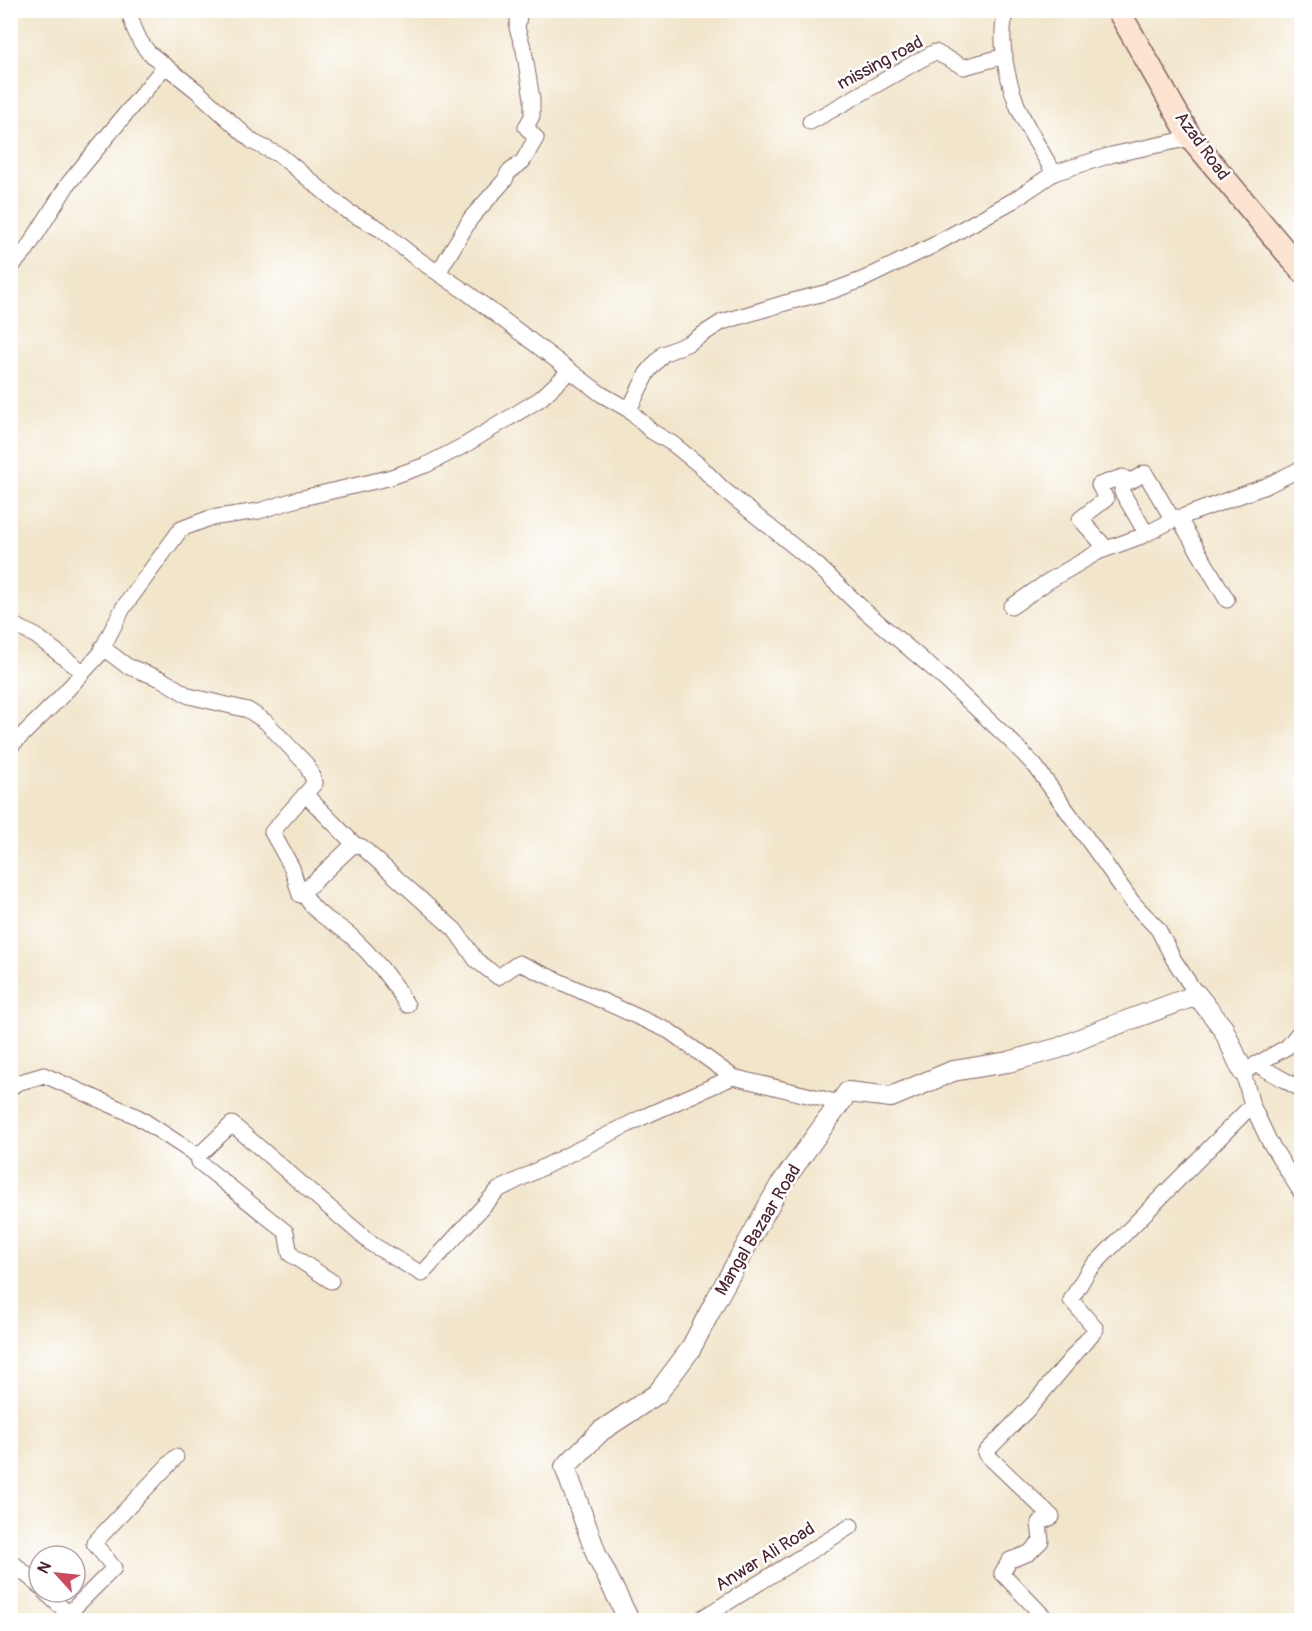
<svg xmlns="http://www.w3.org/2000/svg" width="1312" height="1631" font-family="Pangolin,sans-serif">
	<rect width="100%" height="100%" fill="#fff"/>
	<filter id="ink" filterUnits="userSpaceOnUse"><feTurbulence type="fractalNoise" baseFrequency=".0167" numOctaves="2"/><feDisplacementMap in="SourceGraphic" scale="12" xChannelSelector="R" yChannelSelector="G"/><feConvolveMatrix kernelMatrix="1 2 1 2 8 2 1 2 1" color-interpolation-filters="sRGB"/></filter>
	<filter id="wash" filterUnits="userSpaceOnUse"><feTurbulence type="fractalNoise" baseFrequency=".008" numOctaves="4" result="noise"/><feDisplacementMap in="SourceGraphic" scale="24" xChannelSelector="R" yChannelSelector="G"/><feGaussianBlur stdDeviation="1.35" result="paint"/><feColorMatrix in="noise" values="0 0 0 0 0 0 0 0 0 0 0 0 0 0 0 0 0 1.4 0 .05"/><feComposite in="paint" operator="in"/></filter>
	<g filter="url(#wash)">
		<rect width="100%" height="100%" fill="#f1e5ca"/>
	</g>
	<g filter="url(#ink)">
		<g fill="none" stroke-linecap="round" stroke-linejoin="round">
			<defs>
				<path id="minor" d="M131,10l-1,5 4,13 6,13 8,11 49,39 56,51 28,14 66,55 33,18 32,26 26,18 33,-55 34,-38 3,-7 15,-12 13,-23 -10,-11 6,-11v-17l-8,-49 -7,-22 3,-18
					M1007,10c-10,26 0,67 9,92 8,22 26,50 38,71
					M810,122c42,-22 83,-48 125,-70l29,15 41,-11
					M10,268l17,-19 41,-65 97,-118
					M438,273l31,21 132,100 28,16 18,-37 16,-19 26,-11 33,-21 63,-19 47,-12 32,-12 68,-33 82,-46 40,-27 57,-18 80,-17
					M629,410l22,21 22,13 26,21 24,24 94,76 48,46 73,62 71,66 27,28 97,136 25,26 16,31 23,35
					M1122,477v15l24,41
					M1178,517l49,83
					M1107,549l-27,-30 26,-20 -7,-14 23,-8 9,4 14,-8 28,47
					M1011,607l36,-25 51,-30 44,-16 31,-16 93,-34 36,-18
					M10,623l26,13 47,36
					M102,647l25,19 34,13 28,17 59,14 18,12 40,42 9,19 -43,49 20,36 8,27 54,-51 -49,-50
					M10,747l46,-45 43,-47 24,-47 58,-79 29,-11 49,-7 39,-12 90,-21 38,-13 39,-20 75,-46 30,-28
					M354,844l8,3 93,83 21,30 22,17 21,-14 150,68 64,46
					M303,892c13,25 28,27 48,44 22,20 41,44 56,69
					M1302,1029l-15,18 -44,25 9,33 17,36 33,53
					M1256,1064l46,26
					M10,1088l7,-5 27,-8 94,42 60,39 34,-32 141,121 49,29 76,-84 143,-72 92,-41 107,26
					M198,1156l1,6 87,70 4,22 41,27
					M10,1560l29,26
					M45,1592l30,28
					M68,1614l46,-46 -20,-25 82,-86
					M699,1620l152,-94
					M1047,1620l-45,-47 8,-13 19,-7 12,-12 -2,-18 13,-6 -67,-64 48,-49 63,-75 -25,-29 17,-29 164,-166"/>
				<path id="tertiary" d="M629,1620l-32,-64 -32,-89 36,-36 56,-37 33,-44 27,-52 62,-111 69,-95 43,5 62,-26 55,-9 51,-14 40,-17 98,-36 26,33 20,44"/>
				<path id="secondary" d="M1118,10l73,128 111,133"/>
			</defs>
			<use href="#minor" stroke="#846463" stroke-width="17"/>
			<use href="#tertiary" stroke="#846463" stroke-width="22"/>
			<use href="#secondary" stroke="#846463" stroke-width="25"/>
			<use href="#minor" stroke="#fff" stroke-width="15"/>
			<use href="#tertiary" stroke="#fff" stroke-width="20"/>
			<use href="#secondary" stroke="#fde4d0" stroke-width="22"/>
		</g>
	</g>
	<g text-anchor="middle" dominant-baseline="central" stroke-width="5" stroke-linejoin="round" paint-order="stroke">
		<g font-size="18" fill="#4a1f2b" stroke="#fff">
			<text transform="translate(880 63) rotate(-28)">missing road</text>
			<text transform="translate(1202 146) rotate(54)">Azad Road</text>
			<text transform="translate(758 1230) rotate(-59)">Mangal Bazaar Road</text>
			<text transform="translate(765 1557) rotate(-32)">Anwar Ali Road</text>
		</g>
	</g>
	<rect width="1312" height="1631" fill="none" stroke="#fff" stroke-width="36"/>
	<g transform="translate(57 1574) rotate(297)"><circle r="28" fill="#ffffff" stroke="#b7a5aa" stroke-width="1.5"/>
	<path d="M0-4.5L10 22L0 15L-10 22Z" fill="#d1495b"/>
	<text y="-9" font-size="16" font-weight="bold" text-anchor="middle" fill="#4a1f2b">N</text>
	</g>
</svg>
